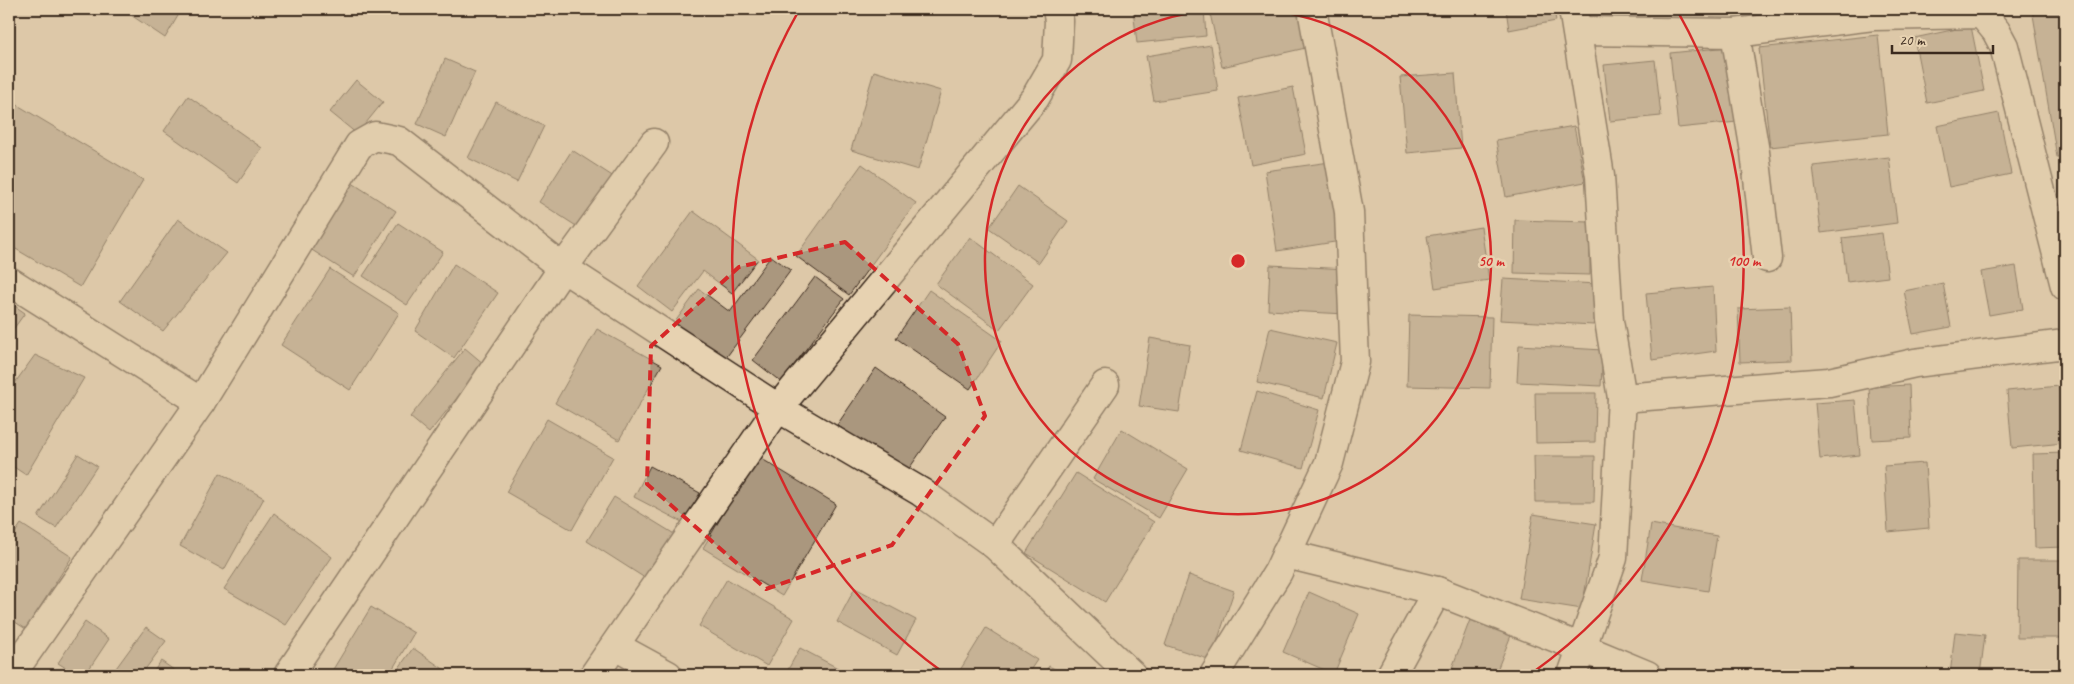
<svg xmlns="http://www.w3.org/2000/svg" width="2074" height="684" font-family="Caveat,sans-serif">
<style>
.building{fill:#aa977e;stroke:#3b2a1e}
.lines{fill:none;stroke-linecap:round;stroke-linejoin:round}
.minor-casing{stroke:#3b2a1e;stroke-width:31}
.minor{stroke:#e7d2b1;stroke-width:28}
.marked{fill:none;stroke:#d62828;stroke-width:4;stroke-dasharray:10 6;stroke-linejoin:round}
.ring{fill:none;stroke:#d62828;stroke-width:2.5}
.centre{fill:#d62828;stroke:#e7d2b1;stroke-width:2.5}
.ring-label{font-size:15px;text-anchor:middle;font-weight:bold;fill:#d62828;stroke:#e7d2b1;stroke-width:5;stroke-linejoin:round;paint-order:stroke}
</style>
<rect width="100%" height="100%" fill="#ddc8a8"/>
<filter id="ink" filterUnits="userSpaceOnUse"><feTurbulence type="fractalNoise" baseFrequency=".02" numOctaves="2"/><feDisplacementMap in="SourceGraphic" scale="10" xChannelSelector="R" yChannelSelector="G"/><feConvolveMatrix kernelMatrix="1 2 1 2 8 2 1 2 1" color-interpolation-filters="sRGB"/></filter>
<g filter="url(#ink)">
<g class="building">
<path d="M 122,9 L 182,9 L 165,38 Z"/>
<path d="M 1133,9 L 1204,9 L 1206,36 L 1137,43 Z"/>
<path d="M 1209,9 L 1302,9 L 1310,47 L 1222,67 Z"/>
<path d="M 1506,9 L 1554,9 L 1556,21 L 1509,30 Z"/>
<path d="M 2032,9 L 2065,9 L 2065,156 L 2057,157 Z"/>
<path d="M 1971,26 L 1984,91 L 1927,103 L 1914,38 Z"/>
<path d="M 1878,35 L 1888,134 L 1770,147 L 1759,48 Z"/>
<path d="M 1211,45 L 1218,91 L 1154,101 L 1146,56 Z"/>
<path d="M 1729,47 L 1737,122 L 1678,128 L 1670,53 Z"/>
<path d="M 445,59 L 475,72 L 446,137 L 417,124 Z"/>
<path d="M 1655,60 L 1661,116 L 1610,121 L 1604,65 Z"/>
<path d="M 874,71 L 941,91 L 918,170 L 851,150 Z"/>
<path d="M 1455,73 L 1461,148 L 1407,153 L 1400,77 Z"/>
<path d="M 356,80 L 383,102 L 357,134 L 330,112 Z"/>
<path d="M 1293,87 L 1306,154 L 1251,165 L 1238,98 Z"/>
<path d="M 188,96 L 262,148 L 238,183 L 164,131 Z"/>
<path d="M 9,100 L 143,180 L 80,287 L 9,245 Z"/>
<path d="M 496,102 L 544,126 L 517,182 L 468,158 Z"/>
<path d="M 1999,113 L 2011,174 L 1949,187 L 1937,126 Z"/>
<path d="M 1574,126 L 1585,182 L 1506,197 L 1496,140 Z"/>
<path d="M 572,150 L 617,179 L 584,231 L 539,202 Z"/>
<path d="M 1889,157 L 1897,223 L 1821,233 L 1813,166 Z"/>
<path d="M 1330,162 L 1341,241 L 1277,251 L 1265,171 Z"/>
<path d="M 862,164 L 916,203 L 849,295 L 796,256 Z"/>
<path d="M 346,179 L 396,211 L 354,277 L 304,245 Z"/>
<path d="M 1018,186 L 1068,221 L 1039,263 L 989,228 Z"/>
<path d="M 693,211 L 758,259 L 732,293 L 703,271 L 672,312 L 638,286 Z"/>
<path d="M 178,219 L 227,253 L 163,331 L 120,301 Z"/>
<path d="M 1515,220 L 1590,222 L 1590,275 L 1514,273 Z"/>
<path d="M 398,223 L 443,252 L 407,305 L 363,276 Z"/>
<path d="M 1481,227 L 1489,280 L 1435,288 L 1427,236 Z"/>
<path d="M 1882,233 L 1888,277 L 1847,282 L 1842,238 Z"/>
<path d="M 970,237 L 1033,284 L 999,330 L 936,284 Z"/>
<path d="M 771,256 L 791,270 L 722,363 L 672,326 L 699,289 L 730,312 Z"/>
<path d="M 454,264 L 498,293 L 454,358 L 415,331 Z"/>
<path d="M 1270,265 L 1348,269 L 1346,314 L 1268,310 Z"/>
<path d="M 2016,266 L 2023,309 L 1989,315 L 1981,272 Z"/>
<path d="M 330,269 L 399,313 L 350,390 L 281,345 Z"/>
<path d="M 815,277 L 844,299 L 781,382 L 753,360 Z"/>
<path d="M 1503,279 L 1597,284 L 1594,325 L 1500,320 Z"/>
<path d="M 1943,283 L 1951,327 L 1913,334 L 1904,291 Z"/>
<path d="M 1713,287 L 1716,351 L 1652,360 L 1646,293 Z"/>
<path d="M 929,290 L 1002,341 L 970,389 L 896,338 Z"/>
<path d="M 9,302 L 25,313 L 9,335 Z"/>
<path d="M 1790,307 L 1792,360 L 1740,362 L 1738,309 Z"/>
<path d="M 1409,315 L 1492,317 L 1490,388 L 1407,386 Z"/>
<path d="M 1270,328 L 1337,343 L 1324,398 L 1257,382 Z"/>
<path d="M 597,329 L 662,365 L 619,440 L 555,403 Z"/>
<path d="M 1150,338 L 1190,345 L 1179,412 L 1139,406 Z"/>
<path d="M 1519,345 L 1603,350 L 1601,386 L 1517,382 Z"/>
<path d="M 465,348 L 484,364 L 429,433 L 410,417 Z"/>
<path d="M 35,355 L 84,378 L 26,475 L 9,464 L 9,391 Z"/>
<path d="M 876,368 L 945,417 L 906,473 L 837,425 Z"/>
<path d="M 1909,385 L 1911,438 L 1872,440 L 1869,387 Z"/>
<path d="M 2059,386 L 2064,443 L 2012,448 L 2007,391 Z"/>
<path d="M 1257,391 L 1319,410 L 1303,468 L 1241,450 Z"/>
<path d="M 1535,393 L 1596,393 L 1595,442 L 1536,443 Z"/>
<path d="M 1855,400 L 1860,455 L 1820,459 L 1815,403 Z"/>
<path d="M 547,419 L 613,457 L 572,530 L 506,492 Z"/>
<path d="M 1122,429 L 1188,469 L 1159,518 L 1093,479 Z"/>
<path d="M 2065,453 L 2065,547 L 2035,548 L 2033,454 Z"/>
<path d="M 78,454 L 97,466 L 56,528 L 38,517 Z"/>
<path d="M 757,456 L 836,504 L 782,596 L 703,548 Z"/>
<path d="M 1534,456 L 1595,456 L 1594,502 L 1535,502 Z"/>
<path d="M 1925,463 L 1929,528 L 1888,532 L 1884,466 Z"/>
<path d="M 650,466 L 700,493 L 684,523 L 634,497 Z"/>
<path d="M 220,473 L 264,498 L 224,570 L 180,546 Z"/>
<path d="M 1076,473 L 1154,522 L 1105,602 L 1026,553 Z"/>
<path d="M 614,497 L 676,535 L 648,580 L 587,541 Z"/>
<path d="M 274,513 L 332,557 L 286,625 L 224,589 Z"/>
<path d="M 1533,514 L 1596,524 L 1582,609 L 1519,599 Z"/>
<path d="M 21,524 L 72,557 L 26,629 L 9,618 L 9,542 Z"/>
<path d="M 1651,524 L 1717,536 L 1708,591 L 1642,580 Z"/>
<path d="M 2018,560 L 2065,560 L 2065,638 L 2017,638 Z"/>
<path d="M 1189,575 L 1234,591 L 1211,660 L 1165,645 Z"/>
<path d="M 727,579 L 794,619 L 767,666 L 699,626 Z"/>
<path d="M 855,588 L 916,620 L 897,655 L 837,622 Z"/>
<path d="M 1309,592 L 1359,614 L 1334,674 L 1283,652 Z"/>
<path d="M 371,607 L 414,633 L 389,675 L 339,675 L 332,671 Z"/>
<path d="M 1471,617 L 1512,633 L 1495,675 L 1472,675 L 1452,668 Z"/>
<path d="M 85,622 L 109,639 L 85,675 L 77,675 L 58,663 Z"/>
<path d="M 146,627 L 166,641 L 141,675 L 111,675 Z"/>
<path d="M 986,628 L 1037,660 L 1027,675 L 957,675 Z"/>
<path d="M 1955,632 L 1985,635 L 1980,675 L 1950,675 Z"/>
<path d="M 413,648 L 452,675 L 394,675 Z"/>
<path d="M 800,648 L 851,675 L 785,675 Z"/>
<path d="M 161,661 L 181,675 L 151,675 Z"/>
<path d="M 1049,666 L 1066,675 L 1043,675 Z"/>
</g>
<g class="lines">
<defs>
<g id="minor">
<path d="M 1578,31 L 1735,33 L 1873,16 L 1982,14 L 1996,31 L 2004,46 L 2065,286"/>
<path d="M 1735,33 L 1755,152 L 1767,258"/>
<path d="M 9,281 L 201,402"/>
<path d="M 1622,398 L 1829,382 L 1915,363 L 2065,344"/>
<path d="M 995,545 L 1105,385"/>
<path d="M 1286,554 L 1437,591 L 1582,648 L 1647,675"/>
<path d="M 615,646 L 668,675"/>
<path d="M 11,675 L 201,402 L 359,145 L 375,136 L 399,141 L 563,268 L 778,408 L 921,492 L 995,545 L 1132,675"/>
<path d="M 288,675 L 563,268 L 654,143"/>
<path d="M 594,675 L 778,408 L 1035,98 L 1057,60 L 1059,21 L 1057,9"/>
<path d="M 1214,675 L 1278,572 L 1329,463 L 1355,362 L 1349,212 L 1312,9"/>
<path d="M 1391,675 L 1437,591"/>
<path d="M 1572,675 L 1613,558 L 1622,398 L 1609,321 L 1600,176 L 1573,9"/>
</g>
</defs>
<use href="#minor" class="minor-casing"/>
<use href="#minor" class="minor"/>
</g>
</g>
<path d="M0 0H2074V684H0ZM 845,242 L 958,344 L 985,416 L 892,545 L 766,589 L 647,484 L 651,346 L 739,267 Z" fill="#ddc8a8" fill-opacity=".55" fill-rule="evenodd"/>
<path class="marked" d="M 845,242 L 958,344 L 985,416 L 892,545 L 766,589 L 647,484 L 651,346 L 739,267 Z"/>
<g class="ring">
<path d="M1258 9A253 253 0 1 1 1218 9"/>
<path d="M944 673A506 506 0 0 1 798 12M1678 12A506 506 0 0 1 1532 673"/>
</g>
<circle cx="1238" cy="261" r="8" class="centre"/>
<g class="ring-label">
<text x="1491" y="266">50 m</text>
<text x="1744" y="266">100 m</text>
</g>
<rect width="2074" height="684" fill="none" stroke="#e7d2b1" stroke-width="30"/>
<rect x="15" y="15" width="2044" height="654" fill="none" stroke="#3b2a1e" stroke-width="2" filter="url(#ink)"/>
<path d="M1892 45v8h101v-8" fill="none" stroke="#3b2a1e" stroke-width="2.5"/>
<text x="1899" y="45" font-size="15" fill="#3b2a1e" stroke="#e7d2b1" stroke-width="4" paint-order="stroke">20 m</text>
</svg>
